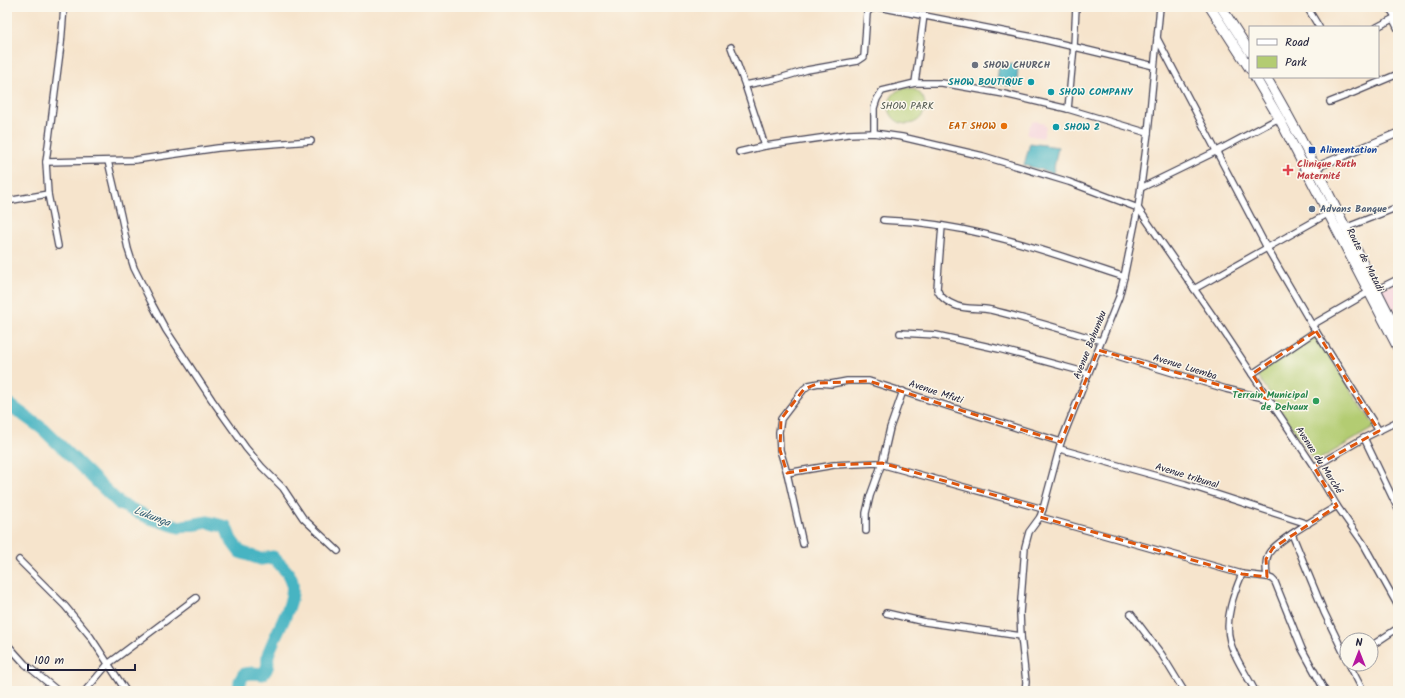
<svg xmlns="http://www.w3.org/2000/svg" width="1405" height="698" font-family="Kalam,sans-serif">
<style>
.built{fill:#f5cfda}
.green{fill:#b3cc72;stroke:#6a7756}
.water{fill:#46b4c2;stroke:#346b7e}
.lines{fill:none;stroke-linecap:round;stroke-linejoin:round}
.river{stroke:#46b4c2;stroke-width:13}
.minor-casing{stroke:#423f51;stroke-width:8}
.tertiary-casing{stroke:#423f51;stroke-width:9}
.primary-casing{stroke:#423f51;stroke-width:11}
.minor{stroke:#fff;stroke-width:5.5}
.tertiary{stroke:#fff;stroke-width:7}
.primary{stroke:#fff;stroke-width:9}
.marked{fill:none;stroke:#de560e;stroke-width:3;stroke-dasharray:8 5;stroke-linejoin:round}
.worship-dot{fill:#6b7280;stroke:#fbf7ec;stroke-width:1.5}
.culture-dot{fill:#0f9aa8;stroke:#fbf7ec;stroke-width:1.5}
.food-dot{fill:#e8710a;stroke:#fbf7ec;stroke-width:1.5}
.transit-dot{fill:#1a4fb4;stroke:#fbf7ec;stroke-width:1.5}
.health-dot{fill:#e0444e;stroke:#fbf7ec;stroke-width:1.5}
.service-dot{fill:#5c6f8a;stroke:#fbf7ec;stroke-width:1.5}
.leisure-dot{fill:#2e9e5b;stroke:#fbf7ec;stroke-width:1.5}
.labels{text-anchor:middle;dominant-baseline:central;stroke-width:3;stroke-linejoin:round;paint-order:stroke}
.worship-label{font-size:10px;font-weight:bold;fill:#5b616d;stroke:#fbf7ec;text-anchor:start}
.culture-label{font-size:10px;font-weight:bold;fill:#0d838f;stroke:#fbf7ec;text-anchor:start}
.park-label{font-size:10px;fill:#4e554c;stroke:#fbf7ec}
.food-label{font-size:10px;font-weight:bold;fill:#c56008;stroke:#fbf7ec;text-anchor:end}
.transit-label{font-size:10px;font-weight:bold;fill:#164399;stroke:#fbf7ec;text-anchor:start}
.health-label{font-size:10px;font-weight:bold;fill:#be3a42;stroke:#fbf7ec;text-anchor:start}
.service-label{font-size:10px;font-weight:bold;fill:#4e5e75;stroke:#fbf7ec;text-anchor:start}
.street-label{font-size:10px;fill:#22223b;stroke:#fbf7ec}
.leisure-label{font-size:10px;font-weight:bold;fill:#27864d;stroke:#fbf7ec;text-anchor:end}
.water-label{font-size:11px;font-style:italic;fill:#305c71;stroke:#fbf7ec}
</style>
<rect width="100%" height="100%" fill="#fbf7ec"/>
<filter id="ink" filterUnits="userSpaceOnUse"><feTurbulence type="fractalNoise" baseFrequency=".025" numOctaves="2"/><feDisplacementMap in="SourceGraphic" scale="8" xChannelSelector="R" yChannelSelector="G"/><feConvolveMatrix kernelMatrix="1 2 1 2 8 2 1 2 1" color-interpolation-filters="sRGB"/></filter>
<filter id="wash" filterUnits="userSpaceOnUse"><feTurbulence type="fractalNoise" baseFrequency=".012" numOctaves="4" result="noise"/><feDisplacementMap in="SourceGraphic" scale="16" xChannelSelector="R" yChannelSelector="G"/><feGaussianBlur stdDeviation="0.9" result="paint"/><feColorMatrix in="noise" values="0 0 0 0 0 0 0 0 0 0 0 0 0 0 0 0 0 1.4 0 .05"/><feComposite in="paint" operator="in"/></filter>
<g filter="url(#wash)">
<rect width="100%" height="100%" fill="#f6e4cc"/>
<g class="built">
<path d="M 1033,121 L 1035,122 L 1036,121 L 1044,123 L 1043,125 L 1046,126 L 1043,138 L 1027,135 L 1029,127 Z"/>
<path d="M 1398,282 L 1398,315 L 1397,316 L 1382,289 Z"/>
</g>
<g class="green">
<circle cx="907" cy="106" r="18"/>
<path d="M 1315,335 L 1375,427 L 1315,462 L 1257,374 Z"/>
</g>
<g class="water">
<path d="M 999,63 L 1018,65 L 1017,87 L 997,84 Z"/>
<path d="M 1030,143 L 1058,147 L 1053,173 L 1024,165 Z"/>
</g>
<g class="lines">
<path class="river" d="M 7,403 L 43,429 L 120,504 L 150,518 L 179,527 L 208,522 L 226,527 L 231,540 L 240,552 L 261,559 L 273,557 C 279,564 290,572 292,582 C 296,603 276,632 269,652 C 265,662 272,663 263,674 L 253,673 L 244,674 L 240,681 L 239,691"/>
</g>
</g>
<g filter="url(#ink)">
<g class="lines">
<defs>
<g id="minor">
<path d="M 1307,7 L 1319,27"/>
<path d="M 1389,7 L 1396,18"/>
<path d="M 1393,19 L 1398,29"/>
<path d="M 1377,27 L 1398,16"/>
<path d="M 1157,38 L 1267,248 L 1312,325 L 1379,431"/>
<path d="M 731,47 L 745,85 L 765,146"/>
<path d="M 915,83 L 924,15"/>
<path d="M 745,85 L 777,79 L 807,70 L 858,61 L 864,57 L 867,13 L 870,9 L 879,7 L 1033,37 L 1154,66"/>
<path d="M 1330,102 L 1353,93 L 1398,74"/>
<path d="M 1068,109 L 1074,46 L 1076,7"/>
<path d="M 874,133 L 874,108 L 877,99 L 882,91 L 915,83 L 942,83 L 1004,94 L 1068,109 L 1148,133"/>
<path d="M 739,152 L 765,146 L 848,134 L 874,133 L 902,137 L 983,156 L 1069,182 L 1138,208 L 1222,329 L 1314,467 L 1337,506 L 1363,543 L 1398,606"/>
<path d="M 108,161 L 121,216 L 128,249 L 134,268 L 153,306 L 166,330 L 212,400 L 246,448 L 262,467 L 283,488 L 303,518 L 338,551"/>
<path d="M 46,162 L 135,160 L 218,148 L 311,141"/>
<path d="M 1141,188 L 1217,151 L 1279,118"/>
<path d="M 7,201 L 48,194"/>
<path d="M 883,220 C 894,221 904,221 914,222 C 986,229 1055,254 1124,277"/>
<path d="M 942,226 L 937,289 C 940,298 949,303 957,306 C 968,310 980,307 991,310 C 1028,319 1064,330 1101,341"/>
<path d="M 1345,228 L 1398,207"/>
<path d="M 58,246 L 48,194 L 46,162 L 61,44 L 64,7"/>
<path d="M 1194,289 L 1329,213"/>
<path d="M 1376,290 L 1398,279"/>
<path d="M 1312,325 L 1369,292"/>
<path d="M 900,333 L 936,335 L 999,349 L 1088,373"/>
<path d="M 1098,350 L 1226,389 L 1268,399"/>
<path d="M 1252,374 L 1316,331"/>
<path d="M 1364,438 L 1398,509"/>
<path d="M 1060,449 L 1185,484 L 1308,524"/>
<path d="M 1314,467 L 1364,438 L 1398,421"/>
<path d="M 787,473 L 834,465 L 877,463 L 1043,509"/>
<path d="M 1040,517 L 1242,574"/>
<path d="M 866,531 L 866,513 L 870,496 L 882,463 L 890,428 L 903,391"/>
<path d="M 1292,534 L 1324,612 L 1347,660"/>
<path d="M 803,544 L 787,473 L 780,450 L 779,432 L 781,419 L 804,389 L 809,385 L 819,383 L 831,384 L 847,381 L 869,381 L 1061,442"/>
<path d="M 19,560 L 65,606 L 90,636 L 126,691"/>
<path d="M 1267,577 L 1272,579 L 1275,582 L 1302,649 L 1325,691"/>
<path d="M 886,613 L 925,622 L 1021,636"/>
<path d="M 1131,614 L 1162,655 L 1184,691"/>
<path d="M 7,644 L 25,664 L 58,691"/>
<path d="M 1371,646 L 1398,628"/>
<path d="M 1349,664 L 1363,691"/>
<path d="M 85,691 L 108,664 L 196,598"/>
<path d="M 1025,691 L 1026,682 L 1021,636 L 1020,613 L 1025,547 L 1029,532 L 1040,517 L 1043,509 L 1061,442 L 1119,297 L 1124,277 L 1138,208 L 1148,133 L 1160,7"/>
<path d="M 1255,691 C 1247,675 1234,658 1230,641 C 1224,619 1234,593 1242,574 L 1267,577 C 1266,569 1265,560 1269,553 C 1277,540 1322,515 1337,506"/>
</g>
<path id="tertiary" d="M 1312,169 L 1398,133"/>
<g id="primary">
<path d="M 1210,7 L 1250,69"/>
<path d="M 1221,7 L 1250,52"/>
<path d="M 1255,77 L 1279,118 L 1398,348"/>
<path d="M 1266,77 C 1315,159 1353,247 1398,332"/>
</g>
</defs>
<use href="#minor" class="minor-casing"/>
<use href="#tertiary" class="tertiary-casing"/>
<use href="#primary" class="primary-casing"/>
<use href="#minor" class="minor"/>
<use href="#tertiary" class="tertiary"/>
<use href="#primary" class="primary"/>
</g>
</g>
<path class="marked" d="M 1316,331 L 1379,431 L 1314,467 L 1337,506 L 1273,548 L 1266,559 L 1267,577 L 1242,574 L 1040,517 L 1043,509 L 882,463 L 834,465 L 787,473 L 780,450 L 781,419 L 804,389 L 819,383 L 869,381 L 1061,442 L 1098,350 L 1268,399 L 1252,374 Z"/>
<circle class="worship-dot" cx="975" cy="65" r="4"/>
<g class="culture-dot">
<circle cx="1031" cy="82" r="4"/>
<circle cx="1051" cy="92" r="4"/>
<circle cx="1056" cy="127" r="4"/>
</g>
<circle class="food-dot" cx="1004" cy="126" r="4"/>
<rect class="transit-dot" x="1308" y="146" width="8" height="8" rx="2"/>
<path class="health-dot" d="M1286 164h4v4h4v4h-4v4h-4v-4h-4v-4h4z"/>
<circle class="service-dot" cx="1312" cy="209" r="4"/>
<circle class="leisure-dot" cx="1316" cy="401" r="4"/>
<g class="labels">
<g class="worship-label">
<text x="983" y="65">SHOW CHURCH</text>
</g>
<g class="culture-label">
<text x="1023" y="82" text-anchor="end">SHOW BOUTIQUE</text>
<text x="1059" y="92">SHOW COMPANY</text>
<text x="1064" y="127">SHOW 2</text>
</g>
<g class="park-label">
<text x="907" y="106">SHOW PARK</text>
</g>
<g class="food-label">
<text x="996" y="126">EAT SHOW</text>
</g>
<g class="transit-label">
<text x="1320" y="150">Alimentation</text>
</g>
<g class="health-label">
<text x="1297" y="164">Clinique Ruth<tspan x="1297" dy="12">Maternité</tspan></text>
</g>
<g class="service-label">
<text x="1320" y="209">Advans Banque</text>
</g>
<g class="street-label">
<text transform="translate(1365 260) rotate(63)">Route de Matadi</text>
<text transform="translate(1090 345) rotate(-68)">Avenue Bahumbu</text>
<text transform="translate(1185 367) rotate(17)">Avenue Luemba</text>
<text transform="translate(936 392) rotate(18)">Avenue Mfuti</text>
<text transform="translate(1319 460) rotate(57)">Avenue du Marché</text>
<text transform="translate(1187 476) rotate(17)">Avenue tribunal</text>
</g>
<g class="leisure-label">
<text x="1308" y="395">Terrain Municipal<tspan x="1308" dy="12">de Delvaux</tspan></text>
</g>
<g class="water-label">
<text transform="translate(152 517) rotate(21)">Lukunga</text>
</g>
</g>
<rect width="1405" height="698" fill="none" stroke="#fbf7ec" stroke-width="24"/>
<rect x="1249" y="26" width="130" height="52" fill="#fbf7ec" stroke="#a4a2a5"/>
<rect x="1257" y="39" width="20" height="6" fill="#ffffff" stroke="#a4a2a5"/>
<text x="1285" y="46" font-size="12" fill="#22223b">Road</text>
<rect x="1257" y="56" width="20" height="12" fill="#b3cc72" stroke="#a4a2a5"/>
<text x="1285" y="66" font-size="12" fill="#22223b">Park</text>
<g transform="translate(1359 652)"><circle r="19" fill="#fbf7ec" stroke="#a4a2a5"/>
<path d="M0-3L7 15L0 10L-7 15Z" fill="#b5179e"/>
<text y="-6" font-size="11" font-weight="bold" text-anchor="middle" fill="#22223b">N</text>
</g>
<path d="M28 664v6h107v-6" fill="none" stroke="#22223b" stroke-width="2"/>
<text x="34" y="664" font-size="12" fill="#22223b" stroke="#fbf7ec" stroke-width="3" paint-order="stroke">100 m</text>
</svg>
